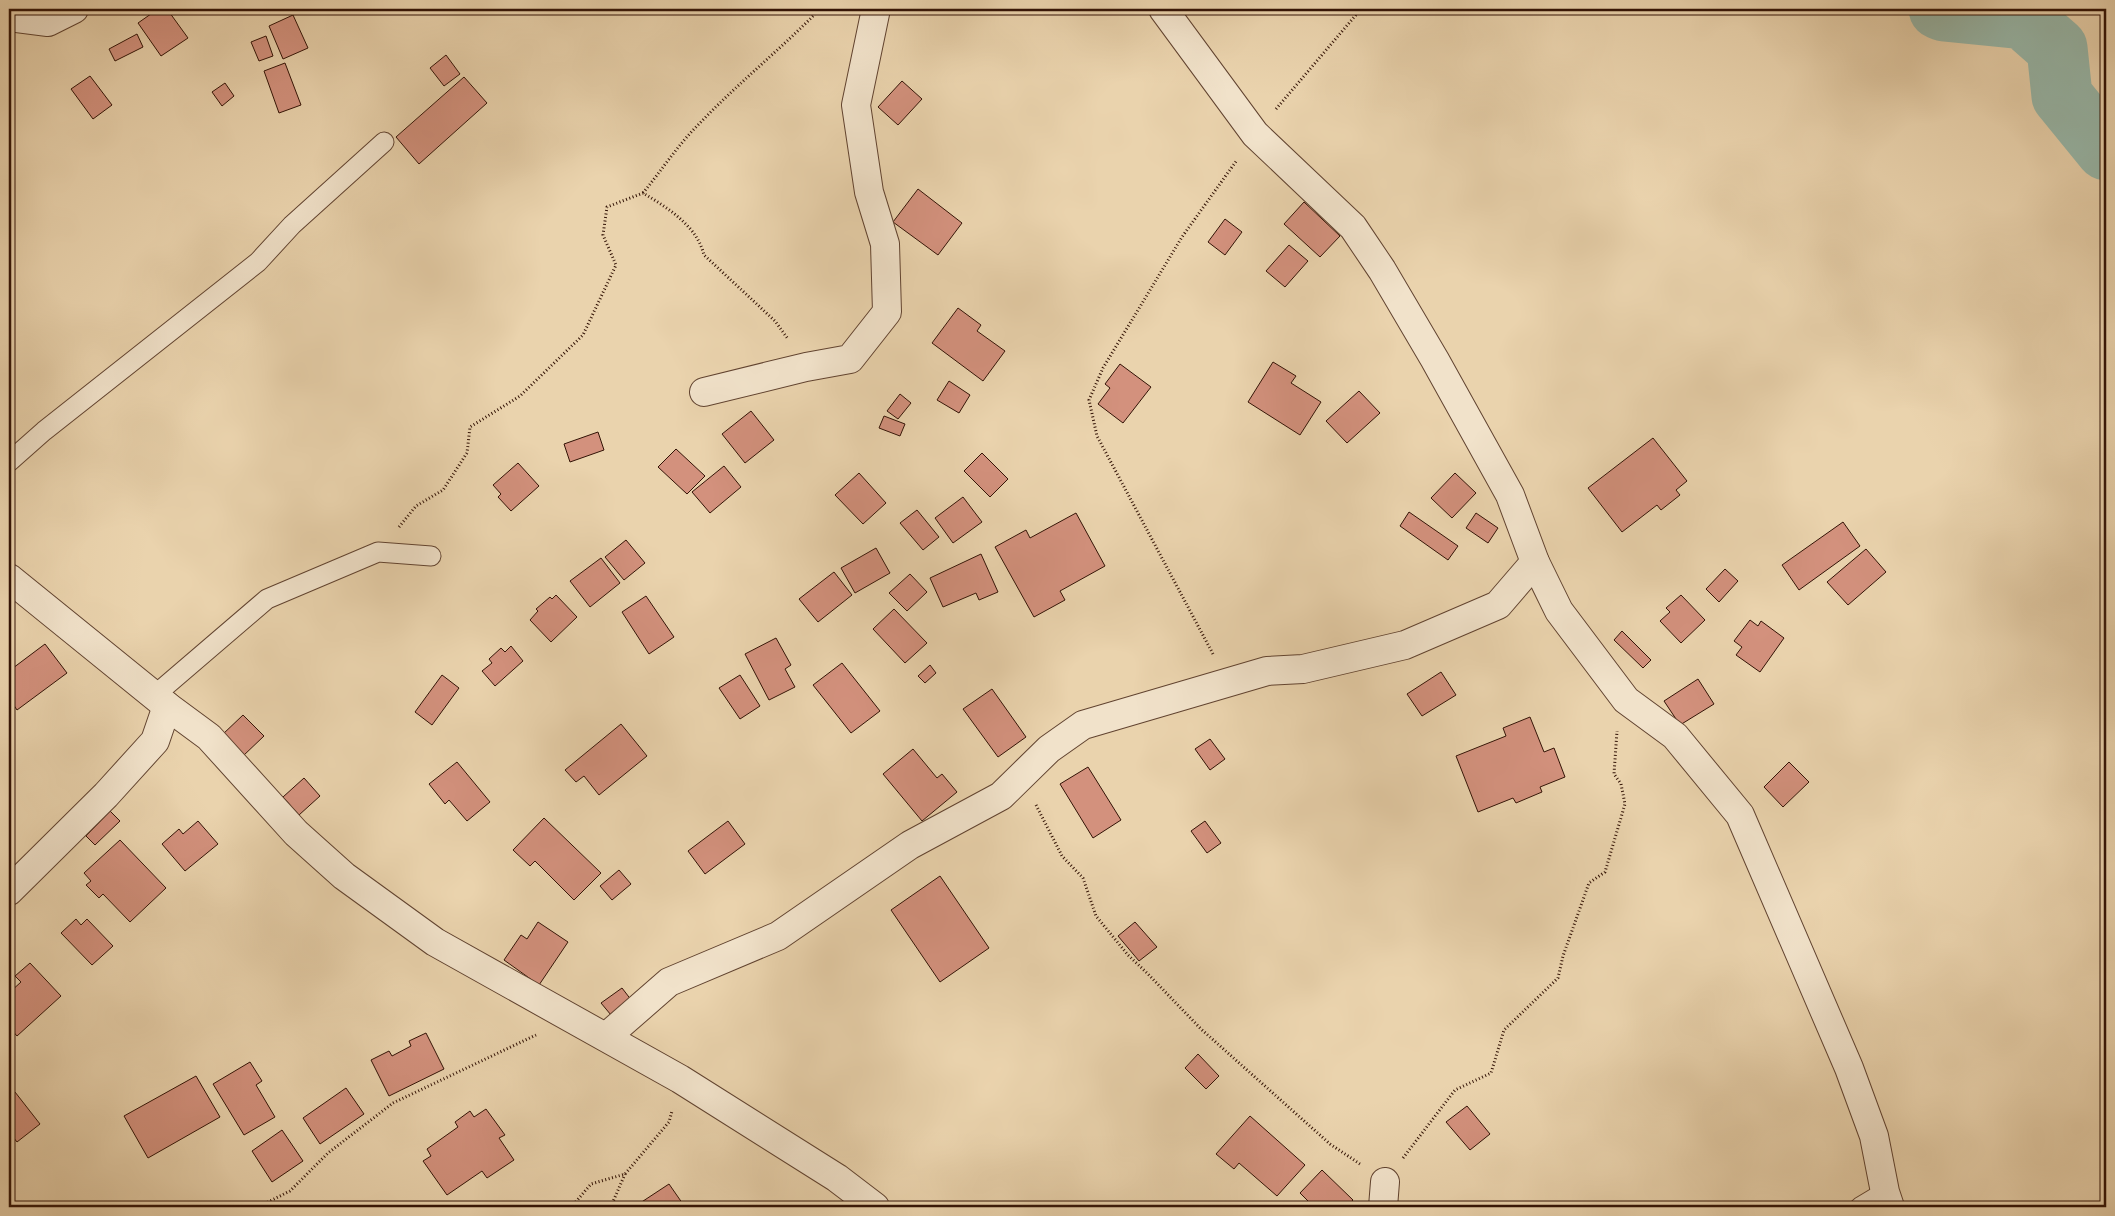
<svg xmlns="http://www.w3.org/2000/svg" width="2115" height="1216" font-family="'IM FELL French Canon',serif">
<style>
.lines{fill:none;stroke-linecap:round;stroke-linejoin:round}
.river{stroke:#98b8aa;stroke-width:61}
.building{fill:#d3917d;stroke:#331306}
.service-casing{stroke:#614330;stroke-width:21}
.minor-casing{stroke:#614330;stroke-width:30}
.path{stroke:#331306;stroke-width:3;stroke-dasharray:1 2.5;stroke-linecap:butt}
.service{stroke:#f1e2ca;stroke-width:19}
.minor{stroke:#f1e2ca;stroke-width:28}
</style>
<rect width="100%" height="100%" fill="#ead3ad"/>
<filter id="stains"><feTurbulence type="fractalNoise" baseFrequency=".004" numOctaves="4"/><feColorMatrix values="0 0 0 0 .2 0 0 0 0 .09 0 0 0 0 .02 0 0 0 .5 -.17"/></filter>
<radialGradient id="worn" r=".72"><stop offset=".6" stop-color="#630" stop-opacity="0"/><stop offset="1" stop-color="#630" stop-opacity=".3"/></radialGradient>
<g class="lines">
<path class="river" d="M 1939,9 L 1944,11 L 2024,19 L 2057,48 L 2062,96 L 2106,150"/>
</g>
<g class="building">
<path d="M 158,9 L 167,9 L 188,38 L 161,56 L 138,23 Z"/>
<path d="M 293,15 L 308,48 L 283,59 L 269,26 Z"/>
<path d="M 137,34 L 143,47 L 115,61 L 109,49 Z"/>
<path d="M 266,36 L 273,56 L 259,61 L 251,42 Z"/>
<path d="M 446,55 L 460,74 L 444,86 L 430,68 Z"/>
<path d="M 285,63 L 301,105 L 279,113 L 264,71 Z"/>
<path d="M 90,76 L 112,105 L 93,119 L 71,89 Z"/>
<path d="M 464,77 L 487,103 L 419,164 L 396,137 Z"/>
<path d="M 902,81 L 922,99 L 898,125 L 878,107 Z"/>
<path d="M 225,83 L 234,96 L 222,106 L 212,92 Z"/>
<path d="M 918,189 L 962,223 L 938,255 L 893,222 Z"/>
<path d="M 1304,202 L 1340,236 L 1320,257 L 1284,224 Z"/>
<path d="M 1225,219 L 1242,232 L 1225,255 L 1208,242 Z"/>
<path d="M 1289,245 L 1308,261 L 1285,287 L 1266,271 Z"/>
<path d="M 958,308 L 981,325 L 977,331 L 1005,351 L 983,381 L 932,343 Z"/>
<path d="M 1273,362 L 1296,376 L 1291,383 L 1321,402 L 1300,435 L 1248,402 Z"/>
<path d="M 1120,364 L 1151,387 L 1123,423 L 1098,404 L 1110,388 L 1105,384 Z"/>
<path d="M 949,381 L 970,395 L 959,413 L 937,400 Z"/>
<path d="M 1359,391 L 1380,413 L 1347,443 L 1326,421 Z"/>
<path d="M 900,394 L 911,403 L 898,419 L 887,411 Z"/>
<path d="M 751,411 L 774,440 L 745,463 L 722,434 Z"/>
<path d="M 884,416 L 905,424 L 900,436 L 879,428 Z"/>
<path d="M 598,432 L 604,450 L 570,462 L 564,444 Z"/>
<path d="M 1653,438 L 1687,481 L 1676,490 L 1680,495 L 1661,510 L 1657,505 L 1622,532 L 1588,488 Z"/>
<path d="M 676,449 L 705,476 L 687,494 L 658,467 Z"/>
<path d="M 982,453 L 1008,479 L 990,497 L 964,471 Z"/>
<path d="M 518,463 L 539,486 L 511,511 L 498,497 L 501,494 L 493,485 Z"/>
<path d="M 724,466 L 741,487 L 710,513 L 692,492 Z"/>
<path d="M 859,473 L 886,503 L 863,524 L 835,495 Z"/>
<path d="M 1455,473 L 1476,493 L 1452,518 L 1431,498 Z"/>
<path d="M 963,497 L 982,522 L 953,543 L 935,518 Z"/>
<path d="M 917,510 L 939,537 L 923,550 L 900,523 Z"/>
<path d="M 1409,512 L 1458,546 L 1448,560 L 1400,526 Z"/>
<path d="M 1076,513 L 1105,566 L 1060,591 L 1065,600 L 1034,617 L 995,547 L 1026,530 L 1030,538 Z"/>
<path d="M 1476,513 L 1498,528 L 1488,543 L 1466,528 Z"/>
<path d="M 1843,522 L 1860,546 L 1799,590 L 1782,565 Z"/>
<path d="M 626,540 L 645,563 L 624,580 L 605,557 Z"/>
<path d="M 876,548 L 890,573 L 855,593 L 841,568 Z"/>
<path d="M 1866,549 L 1886,572 L 1848,605 L 1827,582 Z"/>
<path d="M 981,554 L 998,592 L 979,600 L 976,593 L 943,607 L 930,578 Z"/>
<path d="M 601,558 L 620,583 L 590,607 L 570,581 Z"/>
<path d="M 1725,569 L 1738,581 L 1719,602 L 1706,589 Z"/>
<path d="M 834,572 L 852,595 L 818,622 L 799,599 Z"/>
<path d="M 910,574 L 927,592 L 907,611 L 889,593 Z"/>
<path d="M 556,595 L 577,617 L 551,642 L 530,620 L 538,611 L 536,609 L 550,597 L 552,599 Z"/>
<path d="M 1681,595 L 1705,620 L 1681,643 L 1660,621 L 1670,612 L 1666,608 Z"/>
<path d="M 646,596 L 674,637 L 649,654 L 622,612 Z"/>
<path d="M 894,609 L 927,643 L 905,663 L 873,629 Z"/>
<path d="M 1750,620 L 1758,626 L 1761,621 L 1784,638 L 1760,672 L 1736,655 L 1742,647 L 1734,641 Z"/>
<path d="M 1622,631 L 1651,660 L 1643,668 L 1614,640 Z"/>
<path d="M 776,638 L 791,665 L 785,669 L 795,687 L 769,700 L 745,654 Z"/>
<path d="M 45,644 L 67,673 L 17,710 L 9,698 L 9,671 Z"/>
<path d="M 511,646 L 523,661 L 495,686 L 482,671 L 492,663 L 489,659 L 501,648 L 505,652 Z"/>
<path d="M 842,663 L 880,711 L 851,733 L 813,685 Z"/>
<path d="M 930,665 L 936,673 L 925,683 L 918,676 Z"/>
<path d="M 1441,672 L 1456,695 L 1422,716 L 1407,694 Z"/>
<path d="M 442,675 L 459,688 L 432,725 L 415,712 Z"/>
<path d="M 740,675 L 760,706 L 740,719 L 719,688 Z"/>
<path d="M 1698,679 L 1714,704 L 1680,725 L 1664,701 Z"/>
<path d="M 992,689 L 1026,737 L 998,757 L 963,709 Z"/>
<path d="M 243,715 L 264,736 L 243,756 L 222,735 Z"/>
<path d="M 1530,717 L 1544,752 L 1554,748 L 1565,777 L 1540,787 L 1542,792 L 1516,803 L 1513,798 L 1478,812 L 1456,756 L 1506,736 L 1503,728 Z"/>
<path d="M 621,724 L 647,756 L 599,795 L 584,776 L 576,782 L 565,770 Z"/>
<path d="M 1210,739 L 1225,759 L 1210,770 L 1195,749 Z"/>
<path d="M 913,749 L 937,778 L 942,774 L 957,792 L 922,821 L 883,774 Z"/>
<path d="M 457,762 L 490,802 L 467,821 L 449,800 L 445,804 L 429,784 Z"/>
<path d="M 1789,762 L 1809,782 L 1783,807 L 1764,787 Z"/>
<path d="M 1088,767 L 1121,820 L 1093,838 L 1060,784 Z"/>
<path d="M 304,778 L 320,796 L 299,815 L 283,797 Z"/>
<path d="M 110,811 L 120,821 L 95,845 L 86,836 Z"/>
<path d="M 544,818 L 601,873 L 574,900 L 535,861 L 530,866 L 513,850 Z"/>
<path d="M 198,821 L 218,844 L 185,871 L 162,844 L 179,829 L 183,834 Z"/>
<path d="M 728,821 L 745,844 L 705,874 L 688,851 Z"/>
<path d="M 1205,821 L 1221,843 L 1207,853 L 1191,831 Z"/>
<path d="M 120,840 L 166,888 L 130,922 L 103,894 L 99,898 L 86,885 L 91,881 L 84,873 Z"/>
<path d="M 619,870 L 631,884 L 612,900 L 600,886 Z"/>
<path d="M 940,876 L 989,948 L 940,982 L 891,910 Z"/>
<path d="M 76,919 L 81,925 L 87,919 L 113,946 L 92,965 L 61,933 Z"/>
<path d="M 538,922 L 568,942 L 539,985 L 504,960 L 521,935 L 527,939 Z"/>
<path d="M 1135,922 L 1157,947 L 1139,961 L 1118,936 Z"/>
<path d="M 30,963 L 61,996 L 17,1036 L 9,1027 L 9,990 L 10,992 L 21,982 L 15,976 Z"/>
<path d="M 622,988 L 632,1001 L 611,1015 L 601,1003 Z"/>
<path d="M 426,1033 L 444,1069 L 389,1096 L 371,1060 L 389,1051 L 392,1056 L 411,1046 L 409,1041 Z"/>
<path d="M 1198,1054 L 1219,1076 L 1206,1089 L 1185,1068 Z"/>
<path d="M 250,1062 L 262,1081 L 256,1085 L 275,1117 L 244,1135 L 213,1084 Z"/>
<path d="M 196,1076 L 220,1117 L 148,1158 L 124,1116 Z"/>
<path d="M 346,1088 L 364,1114 L 320,1144 L 303,1118 Z"/>
<path d="M 15,1092 L 40,1124 L 17,1142 L 9,1132 L 9,1096 Z"/>
<path d="M 1467,1106 L 1490,1134 L 1470,1150 L 1446,1122 Z"/>
<path d="M 486,1109 L 505,1135 L 499,1138 L 514,1160 L 487,1178 L 482,1171 L 447,1195 L 423,1161 L 431,1156 L 427,1149 L 458,1127 L 455,1122 L 470,1111 L 474,1117 Z"/>
<path d="M 1250,1116 L 1305,1165 L 1277,1196 L 1239,1163 L 1234,1169 L 1216,1154 Z"/>
<path d="M 282,1130 L 303,1161 L 272,1182 L 252,1151 Z"/>
<path d="M 1322,1170 L 1353,1200 L 1346,1207 L 1314,1207 L 1300,1193 Z"/>
<path d="M 669,1184 L 685,1207 L 634,1207 Z"/>
<path d="M 9,1196 L 16,1207 L 9,1207 Z"/>
</g>
<g class="lines">
<defs>
<g id="service">
<path d="M 9,462 L 44,431 L 258,262 L 292,225 L 384,142"/>
<path d="M 155,695 L 267,599 L 378,552 L 431,556"/>
<path d="M 1860,1207 L 1885,1192"/>
</g>
<g id="minor">
<path d="M 1163,9 L 1255,134 L 1353,227 L 1382,270 L 1435,360 L 1510,495 L 1535,562 L 1559,611 L 1626,700 L 1675,736 L 1740,815 L 1849,1068 L 1874,1136 L 1885,1192 L 1890,1207"/>
<path d="M 9,17 L 48,22 L 74,9"/>
<path d="M 704,392 L 806,367 L 850,359 L 887,312 L 885,244 L 869,192 L 856,105 L 876,9"/>
<path d="M 9,578 L 167,706 L 209,737 L 296,833 L 344,876 L 435,942 L 680,1079 L 837,1178 L 875,1207"/>
<path d="M 9,891 L 106,795 L 155,741 L 167,706"/>
<path d="M 606,1037 L 669,982 L 778,936 L 910,845 L 1001,796 L 1049,749 L 1083,725 L 1267,671 L 1303,669 L 1405,645 L 1498,605 L 1535,562"/>
<path d="M 1383,1207 L 1385,1182"/>
</g>
</defs>
<use href="#service" class="service-casing"/>
<use href="#minor" class="minor-casing"/>
<g class="path">
<path d="M 1276,109 L 1361,9"/>
<path d="M 643,193 C 661,171 678,145 698,125 C 737,84 781,49 820,9"/>
<path d="M 399,527 L 416,506 L 443,490 L 467,453 L 470,427 L 520,396 L 583,335 L 616,265 L 603,235 L 607,207 L 643,193 C 668,208 697,226 704,255 L 775,321 L 788,339"/>
<path d="M 1213,654 L 1097,436 L 1089,400 L 1103,368 L 1182,237 L 1237,160"/>
<path d="M 1036,805 L 1062,856 L 1083,878 L 1096,916 L 1128,955 L 1147,973 L 1201,1029 L 1330,1144 L 1360,1164"/>
<path d="M 1403,1158 L 1455,1090 L 1491,1073 L 1504,1030 L 1558,978 L 1563,956 L 1589,883 L 1605,872 L 1625,804 L 1621,784 L 1614,774 L 1617,731"/>
<path d="M 258,1207 L 290,1191 L 328,1153 L 393,1103 L 536,1035"/>
<path d="M 563,1207 L 574,1204 L 591,1184 L 625,1174 L 669,1122 L 672,1111"/>
<path d="M 612,1207 L 612,1204 L 625,1174"/>
</g>
<use href="#service" class="service"/>
<use href="#minor" class="minor"/>
</g>
<rect width="2115" height="1216" fill="none" stroke="#ead3ad" stroke-width="30"/>
<rect x="10" y="10" width="2095" height="1196" fill="none" stroke="#331306" stroke-width="2.5"/>
<rect x="15" y="15" width="2085" height="1186" fill="none" stroke="#331306"/>
<rect width="100%" height="100%" filter="url(#stains)"/>
<rect width="100%" height="100%" fill="url(#worn)"/>
</svg>
